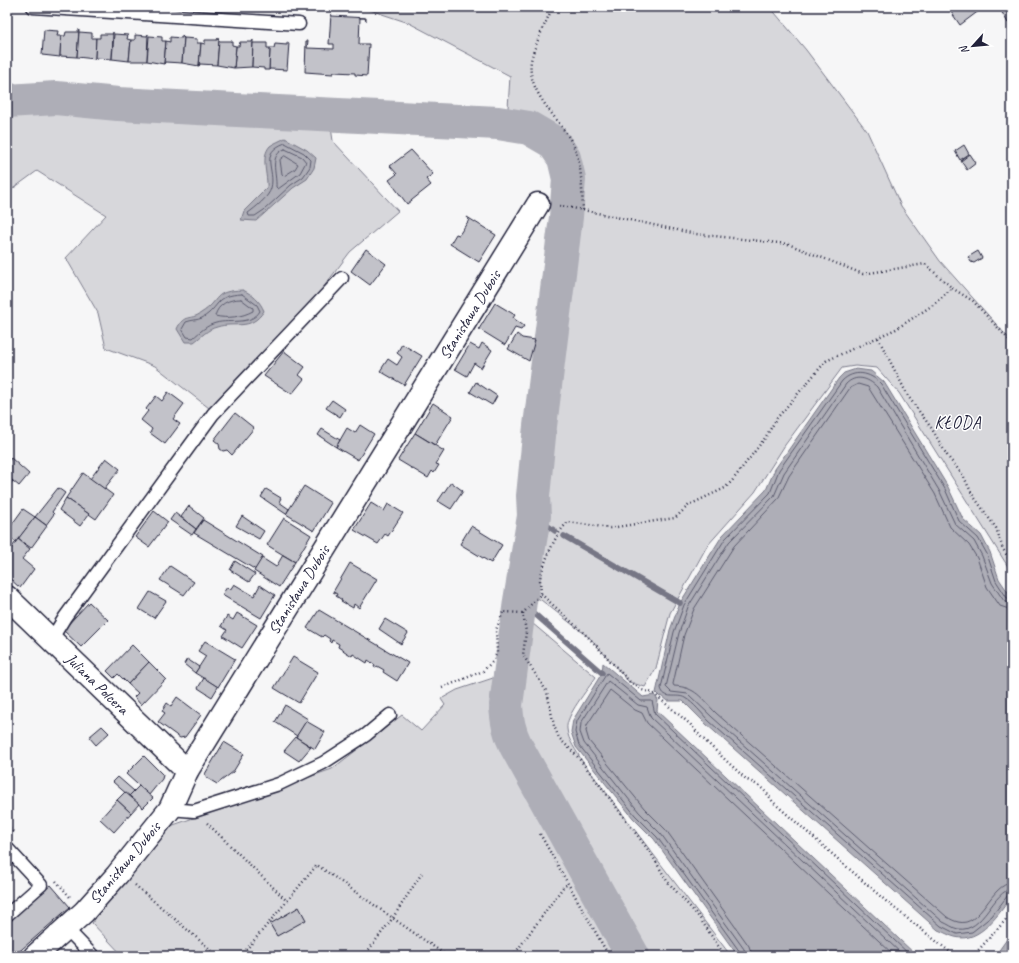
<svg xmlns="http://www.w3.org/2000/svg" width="1019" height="963" font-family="Caveat,sans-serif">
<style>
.green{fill:#d7d7db;stroke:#7c7c8b}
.water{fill:#aeaeb7;stroke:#767685}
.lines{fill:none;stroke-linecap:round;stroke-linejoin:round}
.shore{stroke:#5a5a6d;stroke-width:1}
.stream{stroke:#767685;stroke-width:5.5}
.river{stroke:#aeaeb7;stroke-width:34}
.building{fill:#c2c2c9;stroke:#22223b}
.lane-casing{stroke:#22223b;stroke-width:15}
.street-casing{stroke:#22223b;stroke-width:25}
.path{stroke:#22223b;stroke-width:2.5;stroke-dasharray:1 3;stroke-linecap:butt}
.lane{stroke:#fff;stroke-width:12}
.street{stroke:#fff;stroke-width:22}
.labels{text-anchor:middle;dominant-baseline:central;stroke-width:3;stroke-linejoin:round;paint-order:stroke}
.street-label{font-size:16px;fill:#22223b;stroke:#fff}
.neighbourhood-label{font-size:17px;letter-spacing:1px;fill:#22223b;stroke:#fff}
</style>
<rect width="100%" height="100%" fill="#f6f6f7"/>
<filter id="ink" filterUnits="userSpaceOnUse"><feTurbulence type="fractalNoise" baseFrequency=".025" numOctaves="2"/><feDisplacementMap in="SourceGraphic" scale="8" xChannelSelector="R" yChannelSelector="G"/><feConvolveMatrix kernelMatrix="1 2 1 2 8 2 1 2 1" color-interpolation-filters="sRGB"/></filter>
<g filter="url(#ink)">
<g class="green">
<path d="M 371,7 L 770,7 L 806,50 L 867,131 L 901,206 L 940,261 L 1012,342 L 1012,573 L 899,393 L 877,368 L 855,366 L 842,368 L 785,445 L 755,492 L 707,546 L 670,613 L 656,668 L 645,687 L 629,682 L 591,639 L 541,600 L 528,594 L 569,301 L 578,199 L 575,170 L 564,144 L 552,131 L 518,119 L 508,108 L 510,76 L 409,23 L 370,10 Z"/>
<path d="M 31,108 L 254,120 L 331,127 L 333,141 L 398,211 L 350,252 L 304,313 L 209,408 L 155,366 L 106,348 L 98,313 L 66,258 L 106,215 L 37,171 L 7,193 L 7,112 Z"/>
<path d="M 532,623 L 596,677 C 588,689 565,716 567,729 C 568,741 577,751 582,761 L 731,956 L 640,956 L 532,761 L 517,730 L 513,687 L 520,638 Z"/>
<path d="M 499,676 L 498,718 L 502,737 L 627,956 L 123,956 L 92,923 L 162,829 L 332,769 L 402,715 L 421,731 L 445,705 L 441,699 L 457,690 Z"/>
</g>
<g class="water">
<path d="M 285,138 L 307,150 L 316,158 L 314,168 L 307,179 L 293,188 L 256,221 L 241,220 L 244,211 L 267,188 C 268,175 260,157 270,146 C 274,143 280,141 285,138 Z"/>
<path d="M 243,290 C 253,295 260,301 264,311 C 250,332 235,321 217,327 C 208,329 201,337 194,342 L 185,342 L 177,329 C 184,313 190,321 201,313 C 222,300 211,291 243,290 Z"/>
<path d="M 856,369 L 871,371 L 884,382 L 948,487 L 963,519 L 981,535 L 990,552 L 999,579 L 1012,598 L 1012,896 C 1000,912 980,944 955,937 C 950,936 944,932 938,930 L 706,724 L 683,701 L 668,701 L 662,696 L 660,697 L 656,693 L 670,630 L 680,603 L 722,536 L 766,490 L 775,469 L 839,378 L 844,373 Z"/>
<path d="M 603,663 L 643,697 L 654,695 L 658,700 L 657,711 L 917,956 L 738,956 L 654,839 L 633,818 L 576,747 L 571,732 L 573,720 L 602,673 Z"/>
<path d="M 1012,932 L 1012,956 L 995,956 Z"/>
</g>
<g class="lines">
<g class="shore">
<path d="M 285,143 L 304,153 L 311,160 L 310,167 L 303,177 L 291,185 L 264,210 L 255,216 L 249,216 L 248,213 C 255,208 269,197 271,188 C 276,169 258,153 285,143 Z"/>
<path d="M 285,149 L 302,157 L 306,162 L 300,173 L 278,189 L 276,187 C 277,173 268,155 285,149 Z"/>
<path d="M 285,156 L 298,164 L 295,169 L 284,176 L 282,174 L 280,160 Z"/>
<path d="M 242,294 L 257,305 L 260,311 C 251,326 230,319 216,323 C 207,325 200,332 193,338 L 187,337 L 182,329 L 186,322 C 191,320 198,320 202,318 C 221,307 214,295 242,294 Z"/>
<path d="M 241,299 L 253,308 L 253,311 C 242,317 227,319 215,316 C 218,304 229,299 241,299 Z"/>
<path d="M 1012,599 L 1007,598 L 996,581 L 987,554 L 978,538 L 959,521 L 945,489 L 881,384 C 870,372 854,369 842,381 L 779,470 L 770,493 L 725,539 L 684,605 L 674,632 L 661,688 C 664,701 677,693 685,698 C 694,703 702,714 709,721 L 941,926 L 957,934 L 972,932 L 992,916 L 1008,895 L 1012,894"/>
<path d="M 1012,604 L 1004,601 L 992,583 L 982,556 L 974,541 L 955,524 L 940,492 L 877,387 C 868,378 856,374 846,384 L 784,473 L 774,496 L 729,542 L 688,607 L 679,633 L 666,687 L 671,692 L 688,694 L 712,717 L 943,922 C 948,924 953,928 958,929 C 984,933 993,890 1012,889"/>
<path d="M 1012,610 L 1000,606 L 987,587 L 977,558 L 969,545 L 950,527 L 935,494 L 868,387 L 858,384 L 850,388 L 789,476 L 778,499 L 734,546 L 694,609 L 684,635 L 673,684 L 674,686 C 696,687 701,698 716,713 L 947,917 C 950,919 954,921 958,922 C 981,928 991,883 1012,883"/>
<path d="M 741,956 L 740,952 L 657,837 L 635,815 L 579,745 L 575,732 L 577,721 L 607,673 L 641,701 L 652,701 L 655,714 L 911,956"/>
<path d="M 746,956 L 744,949 L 661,834 L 639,812 L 584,743 L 580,732 L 581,723 L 608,681 L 638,705 L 647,707 L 651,718 L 904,956"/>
<path d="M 752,956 L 749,946 L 666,830 L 644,808 L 589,741 L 586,731 L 587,725 L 610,690 L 635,710 L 642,713 L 647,723 L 895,956"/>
</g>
<g class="stream">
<path d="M 534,516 L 555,531"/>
<path d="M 564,536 L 680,603"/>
<path d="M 520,601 L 602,673"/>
</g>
<path class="river" d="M 7,101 L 56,98 L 118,104 L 498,123 L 529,128 L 553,142 L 564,158 L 569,179 L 566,217 L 540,426 L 533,496 L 534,516 L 520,601 L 506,705 C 507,721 509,732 516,746 L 633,956"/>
</g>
<g class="building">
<path d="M 958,7 L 984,7 L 960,25 L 951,12 Z"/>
<path d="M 999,7 L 1012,7 L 1012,20 L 1008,23 Z"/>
<path d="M 331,14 L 332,16 L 366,18 L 366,21 L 365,18 L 360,18 L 359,44 L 369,44 L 367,76 L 355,75 L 355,73 L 334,72 L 333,74 L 305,72 L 306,41 L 308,41 L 307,48 L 334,49 L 334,44 L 329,44 Z"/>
<path d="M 44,30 L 58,31 L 57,36 L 61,36 L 60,57 L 42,55 Z"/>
<path d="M 78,30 L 79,30 L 77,57 L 60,56 L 61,36 L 65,36 L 66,32 L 78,32 Z"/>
<path d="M 79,32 L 92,33 L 92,38 L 96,38 L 95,59 L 77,57 Z"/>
<path d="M 113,32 L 112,59 L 95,58 L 96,38 L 100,38 L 100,34 L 113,34 Z"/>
<path d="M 114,34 L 128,35 L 127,39 L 131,40 L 129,61 L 112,59 Z"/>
<path d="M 148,34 L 147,61 L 129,61 L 131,40 L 135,40 L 135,35 L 147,36 Z"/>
<path d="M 149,36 L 162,37 L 162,41 L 166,41 L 164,64 L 147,61 Z"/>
<path d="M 182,36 L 184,38 L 182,63 L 165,62 L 164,64 L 166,41 L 170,42 L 170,37 L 182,38 Z"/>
<path d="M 184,38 L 197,39 L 197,43 L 201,43 L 199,66 L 182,63 Z"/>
<path d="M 218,38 L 219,41 L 217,65 L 200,64 L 199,66 L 201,43 L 205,44 L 205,40 L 217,40 Z"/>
<path d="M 253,40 L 252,67 L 234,68 L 236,46 L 239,46 L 240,42 L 252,42 Z"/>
<path d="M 219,41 L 232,41 L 232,45 L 236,46 L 234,68 L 217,65 Z"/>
<path d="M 287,42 L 289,43 L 287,70 L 270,69 L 269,70 L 270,48 L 274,48 L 275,44 L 287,45 Z"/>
<path d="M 253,43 L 267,43 L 267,48 L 270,48 L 269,70 L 264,70 L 264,68 L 252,67 Z"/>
<path d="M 964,145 L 969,154 L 960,160 L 955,151 Z"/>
<path d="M 411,150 L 433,174 L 426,179 L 431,185 L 407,204 L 389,180 L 397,174 L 390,166 Z"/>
<path d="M 970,154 L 976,163 L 967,170 L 961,161 Z"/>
<path d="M 467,217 L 496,235 L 479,262 L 450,244 L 456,234 L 459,235 L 469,220 Z"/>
<path d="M 366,249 L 386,264 L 370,285 L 351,271 Z"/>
<path d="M 978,251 L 982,258 L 974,263 L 971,262 L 968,257 Z"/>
<path d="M 495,303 L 515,315 L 513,318 L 524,326 L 521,330 L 515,328 L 505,345 L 479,329 Z"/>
<path d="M 517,334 L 522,338 L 535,340 L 529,361 L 508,349 Z"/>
<path d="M 482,343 L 492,350 L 481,368 L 474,363 L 467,376 L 455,369 L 470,344 L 479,349 Z"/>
<path d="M 402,344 L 422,356 L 404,385 L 380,371 L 388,359 L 397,365 L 402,357 L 397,353 Z"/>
<path d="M 284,351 L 305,367 L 299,375 L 304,379 L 292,394 L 264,376 Z"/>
<path d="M 476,382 L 497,396 L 492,405 L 470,392 Z"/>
<path d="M 168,392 L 184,404 L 173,419 L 180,424 L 165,444 L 150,433 L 152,429 L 141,420 L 148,411 L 146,409 L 156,396 L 162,401 Z"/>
<path d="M 332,400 L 345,409 L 340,417 L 326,408 Z"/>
<path d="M 433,403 L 453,416 L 435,445 L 415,433 Z"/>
<path d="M 235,413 L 254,428 L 232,455 L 227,450 L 223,451 L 220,449 L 219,444 L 214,440 Z"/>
<path d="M 360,425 L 374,434 L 358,460 L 336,447 L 347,428 L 355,433 Z"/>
<path d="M 322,429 L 340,440 L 336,447 L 318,435 Z"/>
<path d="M 415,433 L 444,451 L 436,464 L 439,465 L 434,473 L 432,471 L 428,478 L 398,460 Z"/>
<path d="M 11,458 L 29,474 L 19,486 L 7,476 L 7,463 Z"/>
<path d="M 106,458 L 120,469 L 104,489 L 90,479 Z"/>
<path d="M 83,473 L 113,495 L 96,519 L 66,498 Z"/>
<path d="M 7,476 L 13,481 L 7,488 Z"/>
<path d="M 451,482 L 463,491 L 451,509 L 438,501 Z"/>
<path d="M 304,486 L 331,503 L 314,531 L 286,514 Z"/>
<path d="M 58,488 L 65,493 L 52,512 L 54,514 L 46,525 L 35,517 Z"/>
<path d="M 266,489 L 281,498 L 279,502 L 289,509 L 286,514 L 261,497 Z"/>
<path d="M 66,498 L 89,514 L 80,526 L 59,510 Z"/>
<path d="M 371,503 L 384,511 L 388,504 L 403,513 L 388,536 L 385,534 L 378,544 L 354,530 Z"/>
<path d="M 189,506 L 204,518 L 196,529 L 181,517 Z"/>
<path d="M 23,509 L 35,517 L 16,542 L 7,536 L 7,531 Z"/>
<path d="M 154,511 L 168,522 L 149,547 L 135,537 Z"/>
<path d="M 175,513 L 196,529 L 192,535 L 170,520 Z"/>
<path d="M 242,516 L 264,531 L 259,539 L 236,526 Z"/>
<path d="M 35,517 L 47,526 L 31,548 L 18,539 Z"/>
<path d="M 284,518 L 311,535 L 295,562 L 267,545 Z"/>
<path d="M 203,520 L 263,557 L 256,570 L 194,533 Z"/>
<path d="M 471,526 L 502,545 L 491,563 L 460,544 Z"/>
<path d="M 18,539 L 30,549 L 22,559 L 34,569 L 20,588 L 7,576 L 7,554 Z"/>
<path d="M 283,555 L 295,562 L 279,587 L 254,571 L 262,558 L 276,567 Z"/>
<path d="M 235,561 L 255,574 L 249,582 L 230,570 Z"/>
<path d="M 350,563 L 377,579 L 359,608 L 354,604 L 353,608 L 341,601 L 342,600 L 336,596 L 337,594 L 333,592 Z"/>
<path d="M 170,566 L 194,582 L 184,595 L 160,580 Z"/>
<path d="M 234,584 L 254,596 L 260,585 L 275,595 L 261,618 L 222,595 L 227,587 L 230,590 Z"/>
<path d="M 150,592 L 166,601 L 154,618 L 139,609 Z"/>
<path d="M 89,602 L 108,620 L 81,647 L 63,630 Z"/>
<path d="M 319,610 L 408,663 L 397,681 L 383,672 L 384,670 L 377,666 L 376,668 L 374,667 L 375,665 L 368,660 L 367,663 L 353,654 L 352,656 L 338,647 L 339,644 L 332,640 L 331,643 L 329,641 L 330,639 L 324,635 L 322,637 L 307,628 Z"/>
<path d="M 237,613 L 257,625 L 242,648 L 223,636 L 227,630 L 221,626 L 227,616 L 233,620 Z"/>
<path d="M 385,619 L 408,633 L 401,644 L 379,629 Z"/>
<path d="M 205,641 L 235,659 L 218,687 L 195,673 L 206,656 L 198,651 Z"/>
<path d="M 132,645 L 149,662 L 128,684 L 118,674 L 114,678 L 107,671 Z"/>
<path d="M 293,657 L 318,672 L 299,703 L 274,688 Z"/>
<path d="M 187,659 L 199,667 L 195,673 L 184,664 Z"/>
<path d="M 149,662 L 166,679 L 141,705 L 134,697 L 138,693 L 128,684 Z"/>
<path d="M 204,678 L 218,687 L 212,697 L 198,688 Z"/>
<path d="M 177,697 L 201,715 L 185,737 L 180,738 L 158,722 L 165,713 L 162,711 L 167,703 L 171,706 Z"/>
<path d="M 285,705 L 308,719 L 297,736 L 275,722 Z"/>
<path d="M 306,721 L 325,732 L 315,749 L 296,737 Z"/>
<path d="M 102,726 L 109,733 L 96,745 L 89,737 Z"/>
<path d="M 296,737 L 311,747 L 299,761 L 284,751 Z"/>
<path d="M 224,742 L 244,754 L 233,772 L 217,784 L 207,778 L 205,774 Z"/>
<path d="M 144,756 L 163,775 L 162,779 L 149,795 L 126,774 Z"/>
<path d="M 118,777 L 134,791 L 129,796 L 113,782 Z"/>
<path d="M 139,786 L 153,798 L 143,808 L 129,796 Z"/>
<path d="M 125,792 L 139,804 L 131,813 L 117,800 Z"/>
<path d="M 117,800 L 131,813 L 114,832 L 100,819 Z"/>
<path d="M 51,885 L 70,907 L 14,956 L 7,956 L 7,923 L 35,897 L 36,898 Z"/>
<path d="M 299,907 L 306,920 L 277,936 L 270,924 Z"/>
</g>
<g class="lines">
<defs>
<g id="lane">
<path d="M 33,7 L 299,24"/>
<path d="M 51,640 L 65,617 L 213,414 L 342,278"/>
<path d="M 170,809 L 194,811 L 279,784 L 323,763 L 366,735 L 390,715"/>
<path d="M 7,848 L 41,885 L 7,915"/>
<path d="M 66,928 L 93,956"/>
</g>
<g id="street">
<path d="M 7,597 L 187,771"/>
<path d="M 35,956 L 84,912 L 117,875 L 170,809 L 187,771 L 538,204"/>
</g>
</defs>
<use href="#lane" class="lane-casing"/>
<use href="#street" class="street-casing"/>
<g class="path">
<path d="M 553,7 C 547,19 533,49 531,61 C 526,96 566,122 576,152 C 582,170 582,191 583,210 L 557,205"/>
<path d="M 583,210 L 696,234 L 788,244 L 863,274 L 925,264 L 952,288 L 973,301 L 1012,343"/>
<path d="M 878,338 L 908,396 L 932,429 L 948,457 L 963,475 L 972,494 L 996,528 L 1003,549 L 1012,564"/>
<path d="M 541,594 L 589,638 L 630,682 L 642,690 L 653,693 L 690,724 L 701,737 L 747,780 C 760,785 766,791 773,802 L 888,903 L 955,956"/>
<path d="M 442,688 L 483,671 L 492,662 L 497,653 L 496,630 L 503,612 L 523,613"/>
<path d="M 207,823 L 287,901 L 317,865 L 447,956"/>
<path d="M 7,825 L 15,834"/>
<path d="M 540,834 L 609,956"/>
<path d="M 56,881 L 70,897"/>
<path d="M 135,885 L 218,956"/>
<path d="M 241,956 L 287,901"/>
<path d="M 364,956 L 392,919 L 422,873"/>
<path d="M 513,956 L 564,886 L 569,884"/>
<path d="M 725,956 L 699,917 L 667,881 L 652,855 L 602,788 L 577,756 L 559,738 L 554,726 L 547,692 L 523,655 L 526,632 L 523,613 L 541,594 C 541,589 539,581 541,575 C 546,558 555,534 568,522 L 610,528 L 675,518 L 689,505 L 725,488 L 732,481 L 765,438 L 777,418 L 826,361 L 896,329 L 933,305 L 952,288"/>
<path d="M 973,956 L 1012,913"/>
</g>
<use href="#lane" class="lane"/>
<use href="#street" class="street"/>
</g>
</g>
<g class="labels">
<g class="street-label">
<text transform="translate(470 315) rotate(-58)">Stanisława Dubois</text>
<text transform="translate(299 590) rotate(-58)">Stanisława Dubois</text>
<text transform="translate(97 684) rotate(44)">Juliana Polcera</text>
<text transform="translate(125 863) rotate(-50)">Stanisława Dubois</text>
</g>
<g class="neighbourhood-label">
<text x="958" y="422">KŁODA</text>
</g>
</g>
<rect width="1019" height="963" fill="none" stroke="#fff" stroke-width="24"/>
<rect x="12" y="12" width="995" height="939" fill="none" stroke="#22223b" stroke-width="1.5" filter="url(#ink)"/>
<g transform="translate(973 46) rotate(243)" stroke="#ffffff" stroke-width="3" paint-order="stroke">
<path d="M0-3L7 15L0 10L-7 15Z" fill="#22223b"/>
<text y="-6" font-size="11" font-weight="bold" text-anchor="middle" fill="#22223b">N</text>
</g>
</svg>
